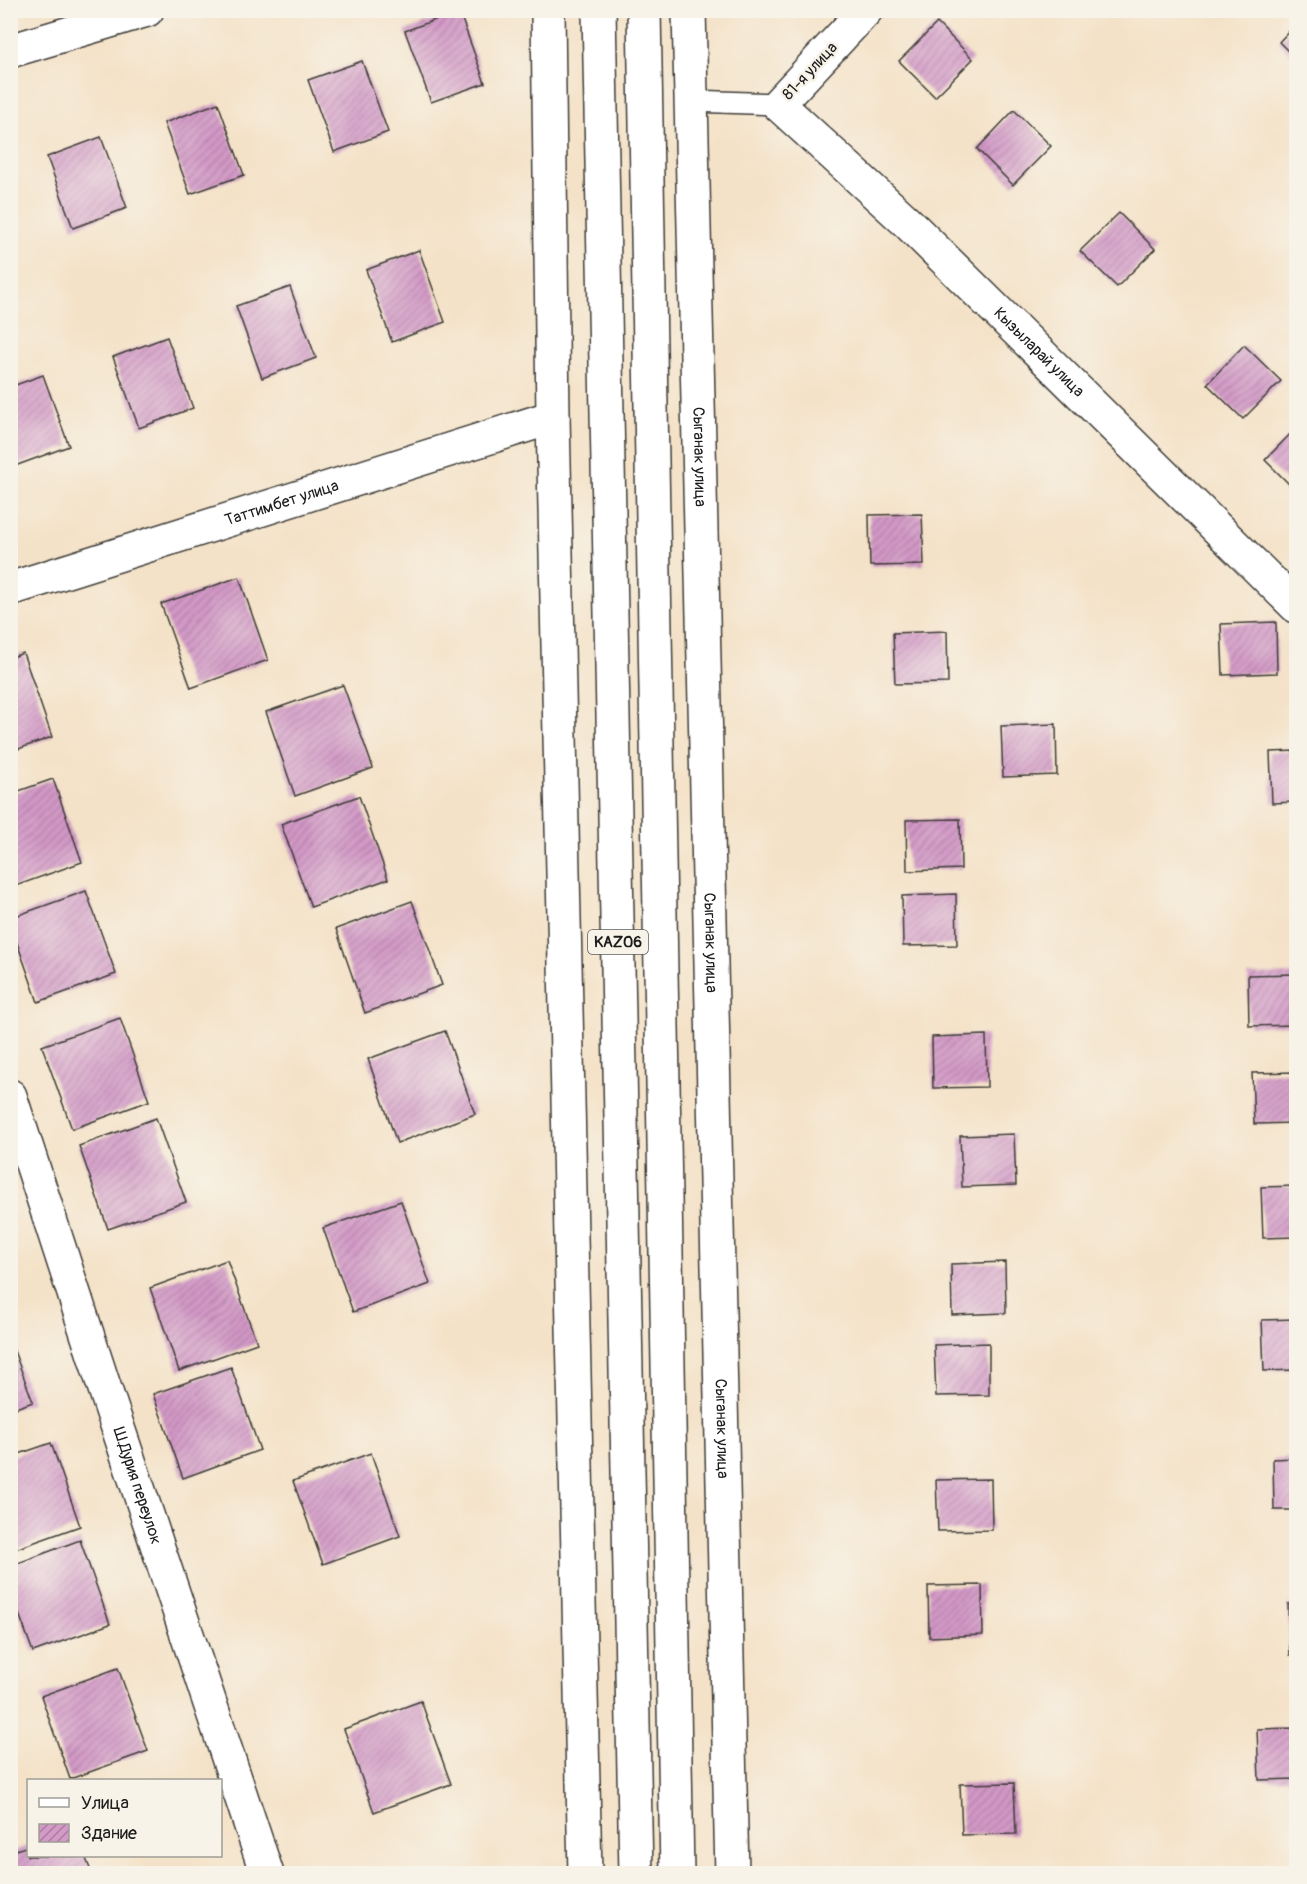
<svg xmlns="http://www.w3.org/2000/svg" width="1307" height="1884" font-family="Pangolin,sans-serif">
<style>
.building{fill:url(#building-hatch)}
.lines{fill:none;stroke-linecap:round;stroke-linejoin:round}
.service-casing{stroke:#3c3a36;stroke-width:24}
.minor-casing{stroke:#3c3a36;stroke-width:36}
.trunk-casing{stroke:#3c3a36;stroke-width:36}
.service{stroke:#fff;stroke-width:21}
.minor{stroke:#fff;stroke-width:33}
.trunk{stroke:#fff;stroke-width:33}
.labels{text-anchor:middle;dominant-baseline:central;stroke-width:5;stroke-linejoin:round;paint-order:stroke}
.shield{fill:#f7f3e8;stroke:#5e5c59;stroke-width:1.5}
.shield-label{font-size:15px;font-weight:bold;fill:#1c1c1c}
.street-label{font-size:16px;fill:#1c1c1c;stroke:#f7f3e8}
</style>
<defs>
<pattern id="building-hatch" width="6" height="6" patternUnits="userSpaceOnUse" patternTransform="scale(1.5)"><rect width="6" height="6" fill="#d399c7"/><path d="M-1 1l2-2M0 6l6-6M5 7l2-2" fill="none" stroke="#aa7ca1"/></pattern>
</defs>
<rect width="100%" height="100%" fill="#f7f3e8"/>
<filter id="ink" filterUnits="userSpaceOnUse"><feTurbulence type="fractalNoise" baseFrequency=".0167" numOctaves="2"/><feDisplacementMap in="SourceGraphic" scale="12" xChannelSelector="R" yChannelSelector="G"/><feConvolveMatrix kernelMatrix="1 2 1 2 8 2 1 2 1" color-interpolation-filters="sRGB"/></filter>
<filter id="wash" filterUnits="userSpaceOnUse"><feTurbulence type="fractalNoise" baseFrequency=".008" numOctaves="4" result="noise"/><feDisplacementMap in="SourceGraphic" scale="24" xChannelSelector="R" yChannelSelector="G"/><feGaussianBlur stdDeviation="1.35" result="paint"/><feColorMatrix in="noise" values="0 0 0 0 0 0 0 0 0 0 0 0 0 0 0 0 0 1.4 0 .05"/><feComposite in="paint" operator="in"/></filter>
<g filter="url(#wash)">
<rect width="100%" height="100%" fill="#f4e2c8"/>
<g id="blocks">
<g class="building">
<path d="M 459,11 L 485,83 L 431,102 L 405,31 Z"/>
<path d="M 937,23 L 973,59 L 935,97 L 899,61 Z"/>
<path d="M 1296,24 L 1296,59 L 1279,42 Z"/>
<path d="M 362,61 L 388,132 L 334,152 L 308,80 Z"/>
<path d="M 218,103 L 244,175 L 190,194 L 164,123 Z"/>
<path d="M 1014,110 L 1051,146 L 1013,185 L 977,149 Z"/>
<path d="M 101,137 L 127,208 L 73,228 L 47,157 Z"/>
<path d="M 1119,213 L 1155,249 L 1117,287 L 1080,251 Z"/>
<path d="M 419,250 L 445,322 L 392,342 L 366,270 Z"/>
<path d="M 290,287 L 316,358 L 262,378 L 236,306 Z"/>
<path d="M 167,337 L 193,408 L 139,428 L 113,357 Z"/>
<path d="M 1244,345 L 1281,381 L 1243,419 L 1207,384 Z"/>
<path d="M 43,375 L 69,446 L 15,466 L 10,454 L 10,387 Z"/>
<path d="M 1296,428 L 1296,491 L 1265,460 Z"/>
<path d="M 922,514 L 924,565 L 870,566 L 869,515 Z"/>
<path d="M 239,577 L 268,660 L 191,688 L 161,604 Z"/>
<path d="M 1276,622 L 1277,673 L 1223,675 L 1221,624 Z"/>
<path d="M 947,631 L 948,683 L 895,684 L 893,633 Z"/>
<path d="M 23,653 L 52,737 L 10,752 L 10,658 Z"/>
<path d="M 343,685 L 373,768 L 295,796 L 266,712 Z"/>
<path d="M 1056,724 L 1057,775 L 1003,777 L 1001,726 Z"/>
<path d="M 1296,751 L 1296,802 L 1272,803 L 1270,752 Z"/>
<path d="M 53,779 L 82,862 L 10,888 L 10,794 Z"/>
<path d="M 359,796 L 388,879 L 311,907 L 281,824 Z"/>
<path d="M 960,819 L 961,869 L 907,871 L 906,820 Z"/>
<path d="M 86,891 L 116,974 L 38,1002 L 10,923 L 10,918 Z"/>
<path d="M 956,894 L 957,945 L 903,946 L 902,896 Z"/>
<path d="M 412,901 L 442,985 L 365,1013 L 336,929 Z"/>
<path d="M 1296,974 L 1296,1025 L 1249,1026 L 1248,975 Z"/>
<path d="M 120,1018 L 149,1101 L 72,1129 L 42,1046 Z"/>
<path d="M 445,1031 L 475,1114 L 397,1143 L 368,1059 Z"/>
<path d="M 986,1035 L 987,1087 L 933,1088 L 932,1037 Z"/>
<path d="M 1296,1072 L 1296,1123 L 1254,1124 L 1252,1073 Z"/>
<path d="M 156,1118 L 186,1202 L 108,1229 L 79,1146 Z"/>
<path d="M 1014,1134 L 1016,1185 L 962,1187 L 960,1136 Z"/>
<path d="M 1296,1186 L 1296,1237 L 1263,1238 L 1261,1187 Z"/>
<path d="M 401,1201 L 430,1284 L 353,1312 L 323,1228 Z"/>
<path d="M 227,1260 L 257,1343 L 179,1371 L 150,1288 Z"/>
<path d="M 1005,1262 L 1006,1313 L 952,1315 L 951,1264 Z"/>
<path d="M 1296,1319 L 1296,1370 L 1264,1371 L 1262,1320 Z"/>
<path d="M 10,1340 L 33,1402 L 10,1410 Z"/>
<path d="M 989,1343 L 989,1395 L 936,1396 L 934,1345 Z"/>
<path d="M 231,1367 L 260,1450 L 183,1478 L 153,1394 Z"/>
<path d="M 51,1443 L 80,1526 L 10,1551 L 10,1457 Z"/>
<path d="M 371,1453 L 400,1536 L 323,1564 L 293,1481 Z"/>
<path d="M 1296,1458 L 1296,1510 L 1274,1510 L 1273,1459 Z"/>
<path d="M 991,1479 L 992,1530 L 938,1531 L 936,1480 Z"/>
<path d="M 80,1540 L 110,1624 L 33,1652 L 10,1589 L 10,1566 Z"/>
<path d="M 982,1585 L 983,1635 L 929,1637 L 928,1586 Z"/>
<path d="M 1288,1604 L 1296,1604 L 1296,1655 L 1290,1655 Z"/>
<path d="M 118,1668 L 148,1751 L 70,1779 L 41,1696 Z"/>
<path d="M 421,1701 L 451,1784 L 374,1812 L 344,1729 Z"/>
<path d="M 1296,1728 L 1296,1779 L 1259,1780 L 1257,1729 Z"/>
<path d="M 1014,1783 L 1016,1834 L 962,1835 L 960,1784 Z"/>
<path d="M 28,1846 L 28,1856 L 85,1856 L 92,1874 L 10,1874 L 10,1852 Z"/>
</g>
</g>
</g>
<g filter="url(#ink)">
<use href="#blocks" fill-opacity="0" stroke="#3c3a36" stroke-width="1.5"/>
<g class="lines">
<defs>
<path id="service" d="M 691,101 L 778,104"/>
<g id="minor">
<path d="M 548,10 L 553,417 L 585,1874"/>
<path id="s1" d="M 689,10 L 732,1874"/>
<path id="s2" d="M 866,10 L 778,104 L 907,222 L 1296,606"/>
<path d="M 10,51 L 147,10"/>
<path id="s3" d="M 10,589 L 553,417"/>
<path id="s4" d="M 10,1096 L 102,1380 L 267,1874"/>
</g>
<g id="trunk">
<path d="M 599,10 L 636,1874"/>
<path d="M 644,10 L 677,1874"/>
</g>
</defs>
<use href="#service" class="service-casing"/>
<use href="#minor" class="minor-casing"/>
<use href="#trunk" class="trunk-casing"/>
<use href="#service" class="service"/>
<use href="#minor" class="minor"/>
<use href="#trunk" class="trunk"/>
</g>
</g>
<g class="labels">
<rect class="shield" x="588" y="930" width="60" height="24" rx="4.5"/>
<g class="shield-label">
<text x="618" y="942">KАZ06</text>
</g>
<g class="street-label">
<text transform="translate(810 71) rotate(-47)">81-я улица</text>
<text stroke="none"><textPath href="#s2" startOffset="489">Кызыларай улица</textPath></text>
<text stroke="none"><textPath href="#s1" startOffset="447">Сыганак улица</textPath></text>
<text stroke="none"><textPath href="#s3" startOffset="285">Таттимбет улица</textPath></text>
<text stroke="none"><textPath href="#s1" startOffset="933">Сыганак улица</textPath></text>
<text stroke="none"><textPath href="#s1" startOffset="1419">Сыганак улица</textPath></text>
<text stroke="none"><textPath href="#s4" startOffset="410">Ш.Дурия переулок</textPath></text>
</g>
</g>
<rect width="1307" height="1884" fill="none" stroke="#f7f3e8" stroke-width="36"/>
<rect x="27" y="1779" width="195" height="78" fill="#f7f3e8" stroke="#9f9d96" stroke-width="1.5"/>
<rect x="39" y="1798" width="30" height="9" fill="#ffffff" stroke="#9f9d96" stroke-width="1.5"/>
<text x="81" y="1809" font-size="18" fill="#1c1c1c">Улица</text>
<rect x="39" y="1824" width="30" height="18" fill="url(#building-hatch)" stroke="#9f9d96" stroke-width="1.5"/>
<text x="81" y="1839" font-size="18" fill="#1c1c1c">Здание</text>
</svg>
